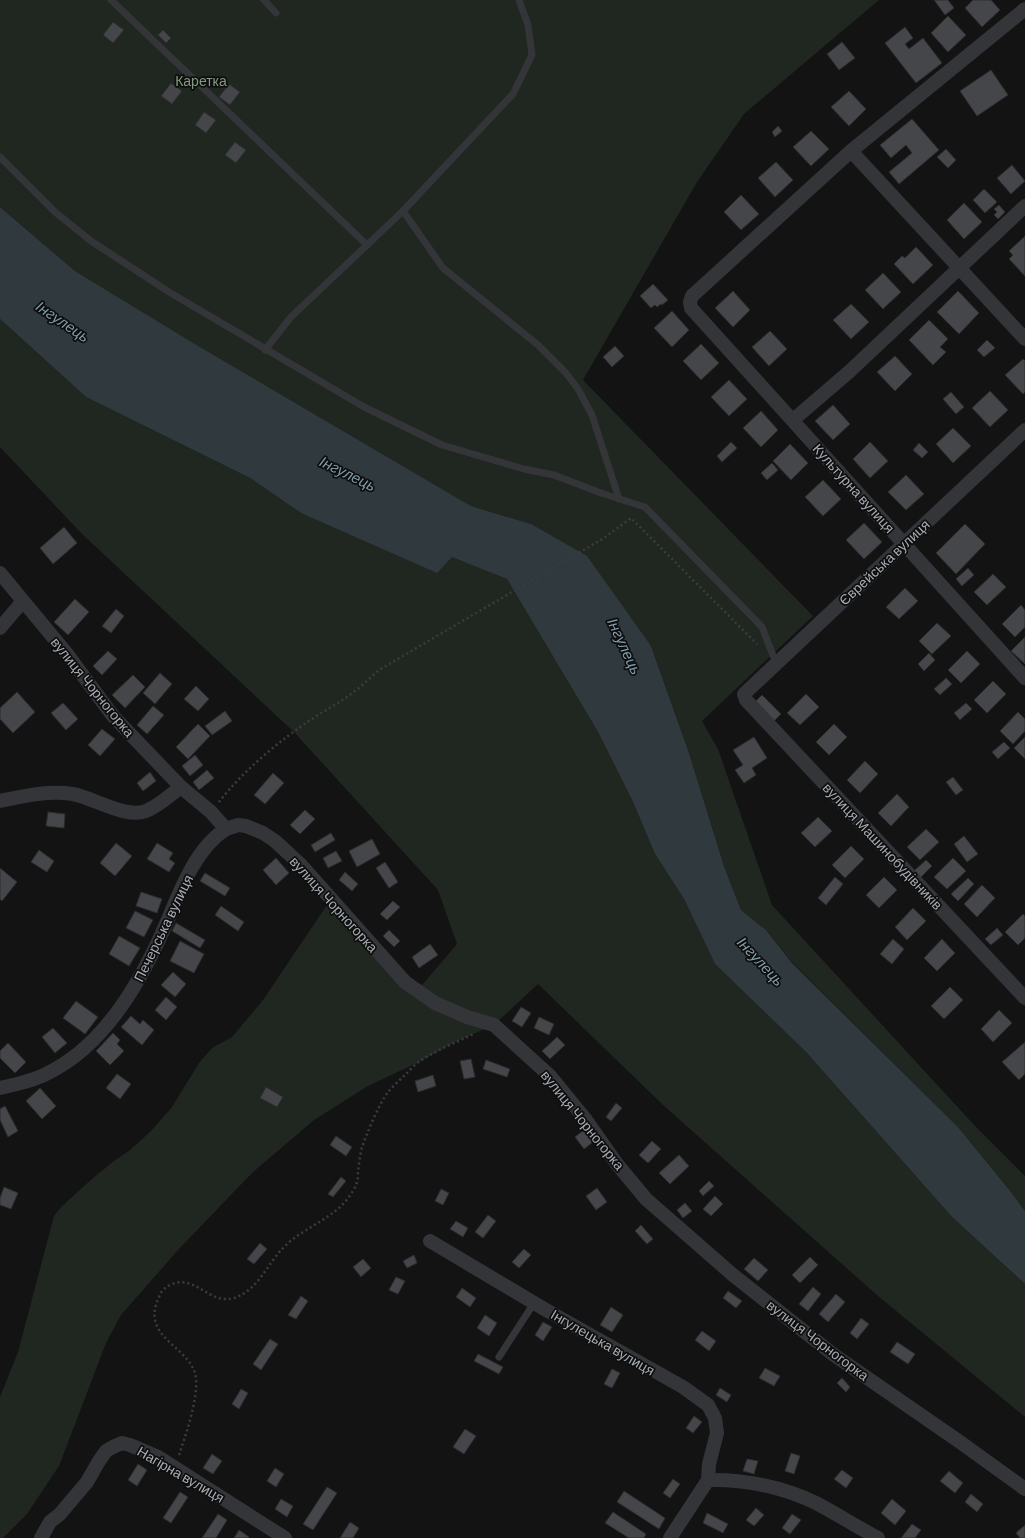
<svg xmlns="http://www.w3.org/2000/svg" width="1025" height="1538" font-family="Barlow,sans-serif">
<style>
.green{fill:#202620}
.water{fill:#30393d}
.building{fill:#454649;stroke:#2d2d30}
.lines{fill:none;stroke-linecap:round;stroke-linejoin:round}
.path{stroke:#3a3c40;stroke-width:2.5;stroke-dasharray:2 3;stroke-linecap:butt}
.lane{stroke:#343539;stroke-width:7}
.street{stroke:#343539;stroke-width:14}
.labels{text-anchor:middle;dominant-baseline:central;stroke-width:3.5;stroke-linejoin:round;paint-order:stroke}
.park-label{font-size:14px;fill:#809c7f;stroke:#0e0e0f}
.street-label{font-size:14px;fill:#a6acb3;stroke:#0e0e0f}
.water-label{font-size:15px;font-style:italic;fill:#809cab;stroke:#0e0e0f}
</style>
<rect width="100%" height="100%" fill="#131314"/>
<g class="green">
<path d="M 0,0 L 879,0 L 744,114 L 697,182 L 583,380 L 813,616 L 702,721 L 718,749 L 772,905 L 975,1126 L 1025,1176 L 1025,1211 L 1011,1192 L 958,1127 L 790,960 L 766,930 L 741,910 L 724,866 L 689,753 L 651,646 L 531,524 L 471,506 L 200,347 L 75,271 L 0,207 Z"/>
<path d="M 0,319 L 86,397 L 250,478 L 301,513 L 452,556 L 507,579 L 598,732 L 633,802 L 655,854 L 684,899 L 715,964 L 806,1052 L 952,1217 L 1025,1284 L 1025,1417 L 878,1296 L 663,1105 L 538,984 L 494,1025 L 457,1041 L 419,1062 L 368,1086 L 314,1120 L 252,1173 L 178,1250 L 121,1315 L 106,1343 L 59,1466 L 27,1514 L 3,1538 L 0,1538 L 0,1397 L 18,1352 L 54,1216 L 61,1207 L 93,1178 L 114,1161 L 130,1150 L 151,1131 L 172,1107 L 199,1063 L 212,1048 L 232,1037 L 263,1000 L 331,899 L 417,991 L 457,944 L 438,890 L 294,732 L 81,533 L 0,447 Z"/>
</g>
<path class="water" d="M 0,207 L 75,271 L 200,347 L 471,506 L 531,524 L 587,556 L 651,646 L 689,753 L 724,866 L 741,910 L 766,930 L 792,963 L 958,1127 L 1011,1192 L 1025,1211 L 1025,1284 L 952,1217 L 806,1052 L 715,964 L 684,899 L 655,854 L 633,802 L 598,732 L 507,579 L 452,557 L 437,573 L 301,513 L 250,478 L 86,397 L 0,319 Z"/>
<g class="building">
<path d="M 934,0 L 948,0 L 954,8 L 945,15 Z"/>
<path d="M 973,0 L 991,0 L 1000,10 L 982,27 L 965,8 Z"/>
<path d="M 948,16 L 966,35 L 948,52 L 931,33 Z"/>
<path d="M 113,22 L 124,30 L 113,43 L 103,35 Z"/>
<path d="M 905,27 L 913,38 L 905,44 L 909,49 L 923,38 L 942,63 L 916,83 L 885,43 Z"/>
<path d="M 163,30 L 171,38 L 166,43 L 158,35 Z"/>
<path d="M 842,42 L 855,58 L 839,70 L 827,54 Z"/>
<path d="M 991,70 L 1008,95 L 977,116 L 960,91 Z"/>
<path d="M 171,83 L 182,91 L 172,104 L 161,96 Z"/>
<path d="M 229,84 L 240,92 L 230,105 L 219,97 Z"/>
<path d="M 849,91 L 866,109 L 849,126 L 831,107 Z"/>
<path d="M 204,112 L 216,120 L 206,133 L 195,125 Z"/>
<path d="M 912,119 L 939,150 L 899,184 L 889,172 L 912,153 L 906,145 L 891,158 L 880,145 Z"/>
<path d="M 778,126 L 782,131 L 775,137 L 772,132 Z"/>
<path d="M 811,131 L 829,149 L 811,166 L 793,147 Z"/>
<path d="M 235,142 L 246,150 L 236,163 L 225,155 Z"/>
<path d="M 946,149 L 956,160 L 948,168 L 937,157 Z"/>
<path d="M 776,162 L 793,180 L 775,197 L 758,178 Z"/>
<path d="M 1012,165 L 1025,181 L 1011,194 L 997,178 Z"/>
<path d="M 984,189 L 997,202 L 985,213 L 973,200 Z"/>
<path d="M 741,195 L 759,214 L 741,230 L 724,212 Z"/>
<path d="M 964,203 L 982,222 L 964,239 L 947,220 Z"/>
<path d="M 999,205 L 1005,212 L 998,219 L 994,215 L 997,212 L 994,209 Z"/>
<path d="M 1025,236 L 1025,276 L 1009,259 L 1013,255 L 1009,251 Z"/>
<path d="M 916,247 L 933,265 L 913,284 L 894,264 L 902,256 L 905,258 Z"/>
<path d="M 883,273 L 901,292 L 883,309 L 865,290 Z"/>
<path d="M 653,284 L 668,300 L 662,305 L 661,304 L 657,307 L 655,305 L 651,308 L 640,296 Z"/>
<path d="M 733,291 L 750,310 L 733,327 L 715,308 Z"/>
<path d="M 958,291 L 979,313 L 959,334 L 937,312 Z"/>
<path d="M 851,304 L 869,322 L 851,339 L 833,320 Z"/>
<path d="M 672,311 L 689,330 L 672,347 L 654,328 Z"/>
<path d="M 929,320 L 948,339 L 940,347 L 946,352 L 933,365 L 909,340 Z"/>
<path d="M 770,331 L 787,349 L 769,366 L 752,347 Z"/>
<path d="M 987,340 L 995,348 L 984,357 L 977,350 Z"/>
<path d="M 701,344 L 719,363 L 701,380 L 683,361 Z"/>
<path d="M 615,346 L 624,356 L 612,367 L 603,357 Z"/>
<path d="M 895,356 L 912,374 L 895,391 L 877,372 Z"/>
<path d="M 1023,359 L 1025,361 L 1025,392 L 1023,394 L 1005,375 Z"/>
<path d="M 729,380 L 747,399 L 729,416 L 711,397 Z"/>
<path d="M 990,391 L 1008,410 L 990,427 L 972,408 Z"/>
<path d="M 951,392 L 964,407 L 956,414 L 943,399 Z"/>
<path d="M 833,405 L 850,424 L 833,440 L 815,421 Z"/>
<path d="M 761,411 L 778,430 L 761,447 L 743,428 Z"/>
<path d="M 953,428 L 971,446 L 953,463 L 936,444 Z"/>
<path d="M 731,442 L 737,448 L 722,462 L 717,456 Z"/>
<path d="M 870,442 L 888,461 L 870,478 L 853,459 Z"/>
<path d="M 919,443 L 928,452 L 922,458 L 913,450 Z"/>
<path d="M 790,444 L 808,463 L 791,480 L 773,461 Z"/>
<path d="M 772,463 L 778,470 L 767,480 L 761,473 Z"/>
<path d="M 906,475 L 924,494 L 906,510 L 888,492 Z"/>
<path d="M 823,480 L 841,499 L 823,516 L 805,497 Z"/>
<path d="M 864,523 L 882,542 L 864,559 L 846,540 Z"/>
<path d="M 965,524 L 985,544 L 956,574 L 936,553 Z"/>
<path d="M 64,527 L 77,543 L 53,564 L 40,548 Z"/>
<path d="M 968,568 L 974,575 L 962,586 L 956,579 Z"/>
<path d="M 993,574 L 1006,587 L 987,605 L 974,592 Z"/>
<path d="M 905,588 L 918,601 L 899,619 L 886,607 Z"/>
<path d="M 75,599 L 89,612 L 68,635 L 54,622 Z"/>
<path d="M 1021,605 L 1025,610 L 1025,627 L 1015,637 L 1002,624 Z"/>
<path d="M 116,609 L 124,616 L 111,633 L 102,626 Z"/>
<path d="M 937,623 L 951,636 L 932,654 L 919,641 Z"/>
<path d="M 1025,637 L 1025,664 L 1011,651 Z"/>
<path d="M 108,651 L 117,659 L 102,675 L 93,666 Z"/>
<path d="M 967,651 L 980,664 L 961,683 L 948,670 Z"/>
<path d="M 929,653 L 935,660 L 924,671 L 918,664 Z"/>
<path d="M 160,673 L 172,684 L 155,704 L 143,693 Z"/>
<path d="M 133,675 L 145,687 L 125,708 L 112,695 Z"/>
<path d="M 946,678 L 952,684 L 940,695 L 934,689 Z"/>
<path d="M 993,681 L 1006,694 L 987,713 L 974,700 Z"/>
<path d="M 196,686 L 209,699 L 198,711 L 184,699 Z"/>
<path d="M 17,692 L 35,712 L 13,733 L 0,719 L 0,708 Z"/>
<path d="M 806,694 L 819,707 L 800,725 L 787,713 Z"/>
<path d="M 762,695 L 781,714 L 774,721 L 755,702 Z"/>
<path d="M 63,703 L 78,719 L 66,730 L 51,713 Z"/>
<path d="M 966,703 L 972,709 L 960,720 L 954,713 Z"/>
<path d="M 153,706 L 164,715 L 147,734 L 137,725 Z"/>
<path d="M 225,711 L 232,721 L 212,735 L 205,726 Z"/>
<path d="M 1018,712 L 1025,719 L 1025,731 L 1013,744 L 1000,731 Z"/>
<path d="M 198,724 L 210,736 L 188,759 L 176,747 Z"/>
<path d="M 834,724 L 847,737 L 829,755 L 816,742 Z"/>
<path d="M 102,729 L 115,739 L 100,756 L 88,745 Z"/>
<path d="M 754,737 L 767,758 L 752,768 L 756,775 L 744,783 L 735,770 L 743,765 L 733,750 Z"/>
<path d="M 1025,737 L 1025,759 L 1014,748 Z"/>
<path d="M 1004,742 L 1010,748 L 998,759 L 992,752 Z"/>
<path d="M 195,755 L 203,765 L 190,776 L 182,766 Z"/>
<path d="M 865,761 L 878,774 L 860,793 L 847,780 Z"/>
<path d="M 207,770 L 214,778 L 199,790 L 193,782 Z"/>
<path d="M 150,772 L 156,781 L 143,791 L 137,783 Z"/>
<path d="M 273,773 L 284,783 L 265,804 L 254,795 Z"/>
<path d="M 953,777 L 963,790 L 956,795 L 946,782 Z"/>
<path d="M 897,794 L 909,807 L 891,826 L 878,813 Z"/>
<path d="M 305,810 L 315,819 L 300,834 L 290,825 Z"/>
<path d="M 48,812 L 65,814 L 64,828 L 46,826 Z"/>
<path d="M 818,817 L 832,831 L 815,847 L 801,833 Z"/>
<path d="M 926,829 L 939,842 L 920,860 L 907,847 Z"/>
<path d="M 331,833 L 335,840 L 315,852 L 311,845 Z"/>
<path d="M 964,836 L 978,854 L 967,862 L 954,844 Z"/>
<path d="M 372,839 L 380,854 L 357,867 L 349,851 Z"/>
<path d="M 116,843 L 132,856 L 115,876 L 100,863 Z"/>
<path d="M 157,843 L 173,853 L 169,859 L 175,863 L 169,872 L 147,859 Z"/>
<path d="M 851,846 L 864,859 L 845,878 L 832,865 Z"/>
<path d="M 39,850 L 54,861 L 47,872 L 31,862 Z"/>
<path d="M 336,851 L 342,861 L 328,868 L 323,858 Z"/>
<path d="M 276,858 L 289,873 L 276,885 L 263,870 Z"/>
<path d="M 953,858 L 966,871 L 947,889 L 934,877 Z"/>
<path d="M 926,860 L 932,866 L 920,878 L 914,871 Z"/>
<path d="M 385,862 L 398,882 L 389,888 L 376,868 Z"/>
<path d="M 0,868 L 17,882 L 2,901 L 0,899 Z"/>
<path d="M 345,872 L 358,884 L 352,891 L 339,880 Z"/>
<path d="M 205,873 L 230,888 L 225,896 L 200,881 Z"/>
<path d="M 835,877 L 843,884 L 826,905 L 818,898 Z"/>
<path d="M 884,877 L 897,890 L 879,908 L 866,895 Z"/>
<path d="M 968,878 L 974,884 L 958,901 L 951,894 Z"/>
<path d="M 982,885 L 995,898 L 977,917 L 964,904 Z"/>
<path d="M 141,892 L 162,899 L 157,913 L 136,906 Z"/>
<path d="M 393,901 L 400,907 L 387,920 L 380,914 Z"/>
<path d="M 221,906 L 244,922 L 238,931 L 215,915 Z"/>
<path d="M 913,908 L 926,921 L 907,940 L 895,927 Z"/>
<path d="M 135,911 L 153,920 L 144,937 L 126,928 Z"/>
<path d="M 1023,914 L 1025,916 L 1025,938 L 1018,945 L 1005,932 Z"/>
<path d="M 176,923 L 205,940 L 200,948 L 172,931 Z"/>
<path d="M 997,928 L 1003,935 L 991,945 L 985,939 Z"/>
<path d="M 389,930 L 400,941 L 394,947 L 383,936 Z"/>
<path d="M 119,936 L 140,948 L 129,966 L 109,954 Z"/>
<path d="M 893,939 L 904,949 L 892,964 L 880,954 Z"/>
<path d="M 942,939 L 955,953 L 937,971 L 924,958 Z"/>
<path d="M 180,941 L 204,954 L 194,973 L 170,961 Z"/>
<path d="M 430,944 L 438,955 L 419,968 L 412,957 Z"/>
<path d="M 173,972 L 186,984 L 175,997 L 161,985 Z"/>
<path d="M 950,987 L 963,1000 L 944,1019 L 931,1006 Z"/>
<path d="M 166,997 L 177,1007 L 166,1020 L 155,1010 Z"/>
<path d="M 76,1001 L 98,1017 L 85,1034 L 63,1018 Z"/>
<path d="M 521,1007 L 531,1013 L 522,1027 L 512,1021 Z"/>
<path d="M 999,1010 L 1012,1023 L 993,1042 L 981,1029 Z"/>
<path d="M 131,1016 L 140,1024 L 143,1020 L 154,1030 L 142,1045 L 121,1027 Z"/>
<path d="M 539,1017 L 554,1024 L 549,1035 L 534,1028 Z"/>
<path d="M 53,1028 L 67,1043 L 55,1053 L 42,1037 Z"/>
<path d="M 113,1033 L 120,1040 L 117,1044 L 124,1051 L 110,1065 L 96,1051 Z"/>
<path d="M 557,1037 L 565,1045 L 550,1059 L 542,1051 Z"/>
<path d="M 1025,1042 L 1025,1074 L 1019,1080 L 1002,1062 Z"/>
<path d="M 8,1043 L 26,1062 L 15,1073 L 0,1058 L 0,1051 Z"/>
<path d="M 471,1059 L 475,1077 L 464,1079 L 460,1061 Z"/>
<path d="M 486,1060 L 510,1069 L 507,1077 L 483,1069 Z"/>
<path d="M 117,1074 L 131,1084 L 120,1099 L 106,1088 Z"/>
<path d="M 433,1075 L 436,1086 L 418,1092 L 415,1081 Z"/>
<path d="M 266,1087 L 283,1097 L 277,1107 L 260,1098 Z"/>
<path d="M 40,1088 L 56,1106 L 42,1119 L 26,1101 Z"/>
<path d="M 616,1103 L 622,1108 L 611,1121 L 606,1117 Z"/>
<path d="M 5,1106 L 18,1131 L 8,1137 L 0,1120 L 0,1109 Z"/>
<path d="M 584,1130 L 593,1142 L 584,1149 L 575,1137 Z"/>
<path d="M 336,1136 L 352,1147 L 346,1156 L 330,1145 Z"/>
<path d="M 652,1141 L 661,1149 L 648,1163 L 639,1155 Z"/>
<path d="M 679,1155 L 689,1166 L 670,1184 L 659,1173 Z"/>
<path d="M 341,1177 L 346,1181 L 333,1197 L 328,1194 Z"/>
<path d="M 709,1181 L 714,1186 L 703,1196 L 699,1191 Z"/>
<path d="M 4,1187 L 18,1193 L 11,1209 L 0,1205 L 0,1198 Z"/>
<path d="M 597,1188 L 607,1202 L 596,1210 L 586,1196 Z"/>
<path d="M 441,1189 L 449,1193 L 443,1205 L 435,1201 Z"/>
<path d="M 715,1196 L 723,1204 L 711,1216 L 703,1209 Z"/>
<path d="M 685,1203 L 692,1211 L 683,1218 L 677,1210 Z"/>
<path d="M 488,1215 L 496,1221 L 483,1238 L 475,1232 Z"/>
<path d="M 456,1221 L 468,1228 L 463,1237 L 450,1229 Z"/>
<path d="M 641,1225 L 653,1239 L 647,1244 L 635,1231 Z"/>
<path d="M 260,1243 L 267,1249 L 254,1264 L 247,1259 Z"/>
<path d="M 524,1249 L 531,1255 L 519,1268 L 512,1262 Z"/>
<path d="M 414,1255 L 417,1263 L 407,1268 L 403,1261 Z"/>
<path d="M 810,1257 L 818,1265 L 800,1283 L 792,1275 Z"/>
<path d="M 754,1258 L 768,1270 L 758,1281 L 744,1269 Z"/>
<path d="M 363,1259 L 371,1268 L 361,1277 L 353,1267 Z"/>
<path d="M 396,1277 L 405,1281 L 398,1294 L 389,1290 Z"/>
<path d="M 813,1287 L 821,1294 L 808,1311 L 799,1304 Z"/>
<path d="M 462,1288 L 476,1298 L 470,1307 L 456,1297 Z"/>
<path d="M 728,1291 L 742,1301 L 736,1308 L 723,1298 Z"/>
<path d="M 836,1294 L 845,1302 L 828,1322 L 819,1314 Z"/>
<path d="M 301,1296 L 308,1301 L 296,1319 L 288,1315 Z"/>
<path d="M 611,1307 L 623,1315 L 612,1332 L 600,1325 Z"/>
<path d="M 485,1315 L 497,1323 L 489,1336 L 477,1328 Z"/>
<path d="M 861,1318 L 869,1324 L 857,1339 L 850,1333 Z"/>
<path d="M 543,1322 L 552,1327 L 543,1341 L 535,1335 Z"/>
<path d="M 702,1331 L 716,1341 L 709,1351 L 695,1340 Z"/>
<path d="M 270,1339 L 278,1344 L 261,1370 L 253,1364 Z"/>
<path d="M 897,1342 L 915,1354 L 908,1364 L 890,1352 Z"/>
<path d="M 478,1354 L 503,1367 L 499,1374 L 474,1361 Z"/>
<path d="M 765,1368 L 780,1376 L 774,1386 L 759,1378 Z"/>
<path d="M 612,1369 L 620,1373 L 612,1388 L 604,1384 Z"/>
<path d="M 842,1378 L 850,1387 L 846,1392 L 837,1383 Z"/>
<path d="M 720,1388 L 731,1395 L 727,1402 L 716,1395 Z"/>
<path d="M 241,1389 L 248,1393 L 239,1409 L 232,1404 Z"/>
<path d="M 694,1416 L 702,1422 L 693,1433 L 686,1428 Z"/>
<path d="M 465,1429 L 476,1436 L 464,1454 L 453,1447 Z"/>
<path d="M 791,1453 L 800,1456 L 794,1474 L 785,1471 Z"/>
<path d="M 212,1454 L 222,1461 L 213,1474 L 203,1468 Z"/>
<path d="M 747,1459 L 758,1461 L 754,1474 L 743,1471 Z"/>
<path d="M 138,1464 L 147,1470 L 137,1486 L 128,1480 Z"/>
<path d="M 275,1468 L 284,1474 L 276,1487 L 267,1481 Z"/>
<path d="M 842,1470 L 853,1478 L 846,1488 L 834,1479 Z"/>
<path d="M 949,1471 L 963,1483 L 955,1493 L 940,1481 Z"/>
<path d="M 673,1479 L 680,1484 L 670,1498 L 663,1493 Z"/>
<path d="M 327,1487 L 337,1493 L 313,1530 L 303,1524 Z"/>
<path d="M 624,1491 L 665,1518 L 659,1529 L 617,1502 Z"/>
<path d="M 180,1492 L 188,1497 L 171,1523 L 163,1518 Z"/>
<path d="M 971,1494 L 983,1504 L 977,1512 L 965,1502 Z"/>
<path d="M 281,1499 L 293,1506 L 287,1517 L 275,1509 Z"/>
<path d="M 892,1499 L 906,1511 L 895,1525 L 881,1513 Z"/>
<path d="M 756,1508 L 764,1515 L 754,1526 L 746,1520 Z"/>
<path d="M 613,1512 L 646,1534 L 644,1538 L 629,1538 L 605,1523 Z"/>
<path d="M 707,1513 L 728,1524 L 723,1533 L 703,1523 Z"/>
<path d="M 218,1514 L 227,1520 L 216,1538 L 202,1538 Z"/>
<path d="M 792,1514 L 801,1520 L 790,1534 L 782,1528 Z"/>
<path d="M 350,1522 L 359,1528 L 353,1538 L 340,1538 Z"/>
<path d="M 912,1524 L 921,1530 L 915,1538 L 901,1538 Z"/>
<path d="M 1025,1525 L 1025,1538 L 1020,1538 L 1016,1533 Z"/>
<path d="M 239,1530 L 249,1537 L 248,1538 L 234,1538 Z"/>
</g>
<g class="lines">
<g class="path">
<path d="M 219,802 C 241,773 281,739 312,719 C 322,712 332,707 341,701 C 355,692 367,681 379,670 L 604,538 L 631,518 L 757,644"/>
<path d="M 179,1455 C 186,1434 198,1400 196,1378 C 192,1346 139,1339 159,1297 C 161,1291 165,1287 172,1284 C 197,1275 209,1305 234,1298 C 257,1291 267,1265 282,1249 C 297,1233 317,1225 334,1212 C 343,1206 354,1192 357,1182 C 358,1179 358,1175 358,1172 C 359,1164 360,1155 362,1147 C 367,1133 379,1104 388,1092 C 393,1086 400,1080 406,1074 C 410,1070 415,1064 420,1061 C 437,1050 456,1042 474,1034"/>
</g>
<g class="lane">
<path d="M 111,0 L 367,245"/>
<path d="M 264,0 L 276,13"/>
<path d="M 0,157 L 55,212 L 91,241 L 169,292 L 364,407 L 442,445 L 524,469 L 554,475 L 601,493 L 645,507 L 762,627 L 776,663"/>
<path d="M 403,211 L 443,268 L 538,345 L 566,373 L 578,389 L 592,415 L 619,499"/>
<path d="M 265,350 L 291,317 L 403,211 L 513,94 L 532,55 L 528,25 L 519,0"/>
<path d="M 499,1357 L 534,1303"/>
</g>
<g class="street">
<path d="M 1025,9 L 851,151 L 692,296 L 690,302 L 691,308 L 1025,678"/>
<path d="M 851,151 L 1025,339"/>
<path d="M 793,420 L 850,371 L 1025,206"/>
<path d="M 1025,430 L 744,694 L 746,700 L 1025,998"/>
<path d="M 0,573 L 67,654 L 113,716 L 181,787 L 211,812 L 226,829 L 238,825 L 246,826 L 263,833 L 275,841 L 301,865 L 405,982 L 435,1003 L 467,1017 L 494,1025 L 550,1076 L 586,1120 L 617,1164 L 646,1199 L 733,1275 L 834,1355 L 960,1442 L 1025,1489"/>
<path d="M 0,628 L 23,601"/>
<path d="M 0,801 C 24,796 48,790 73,794 C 94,798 126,819 146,811 C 159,806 170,795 181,787"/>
<path d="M 0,1088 C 14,1085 34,1080 46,1074 C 107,1045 144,976 169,917 C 181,888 197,847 226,829"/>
<path d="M 430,1241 L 546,1310 L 683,1387 L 708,1405 L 715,1418 L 717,1433 L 709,1464 L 708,1480 L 670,1538"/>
<path d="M 708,1480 C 744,1479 783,1487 816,1503 C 837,1514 857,1527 878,1538"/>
<path d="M 41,1538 L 50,1522 L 60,1514 L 87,1482 L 99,1461 L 106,1451 L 113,1447 L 122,1443 L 130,1445 L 158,1457 L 285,1538"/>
</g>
</g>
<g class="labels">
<g class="park-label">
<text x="201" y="80">Каретка</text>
</g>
<g class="street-label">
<text transform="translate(854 488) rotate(48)">Культурна вулиця</text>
<text transform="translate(884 562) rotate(-43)">Єврейська вулиця</text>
<text transform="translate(93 687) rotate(51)">вулиця Чорногорка</text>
<text transform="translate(883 846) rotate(47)">вулиця Машинобудівників</text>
<text transform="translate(334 904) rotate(48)">вулиця Чорногорка</text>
<text transform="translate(163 928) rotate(-64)">Печерська вулиця</text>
<text transform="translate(583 1120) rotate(51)">вулиця Чорногорка</text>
<text transform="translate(818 1340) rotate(37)">вулиця Чорногорка</text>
<text transform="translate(603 1342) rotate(30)">Інгулецька вулиця</text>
<text transform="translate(181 1474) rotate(30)">Нагірна вулиця</text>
</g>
<g class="water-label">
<text transform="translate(63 321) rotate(34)">Інгулець</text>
<text transform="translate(348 473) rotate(26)">Інгулець</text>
<text transform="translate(625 646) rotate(65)">Інгулець</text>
<text transform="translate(761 961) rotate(47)">Інгулець</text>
</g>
</g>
</svg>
